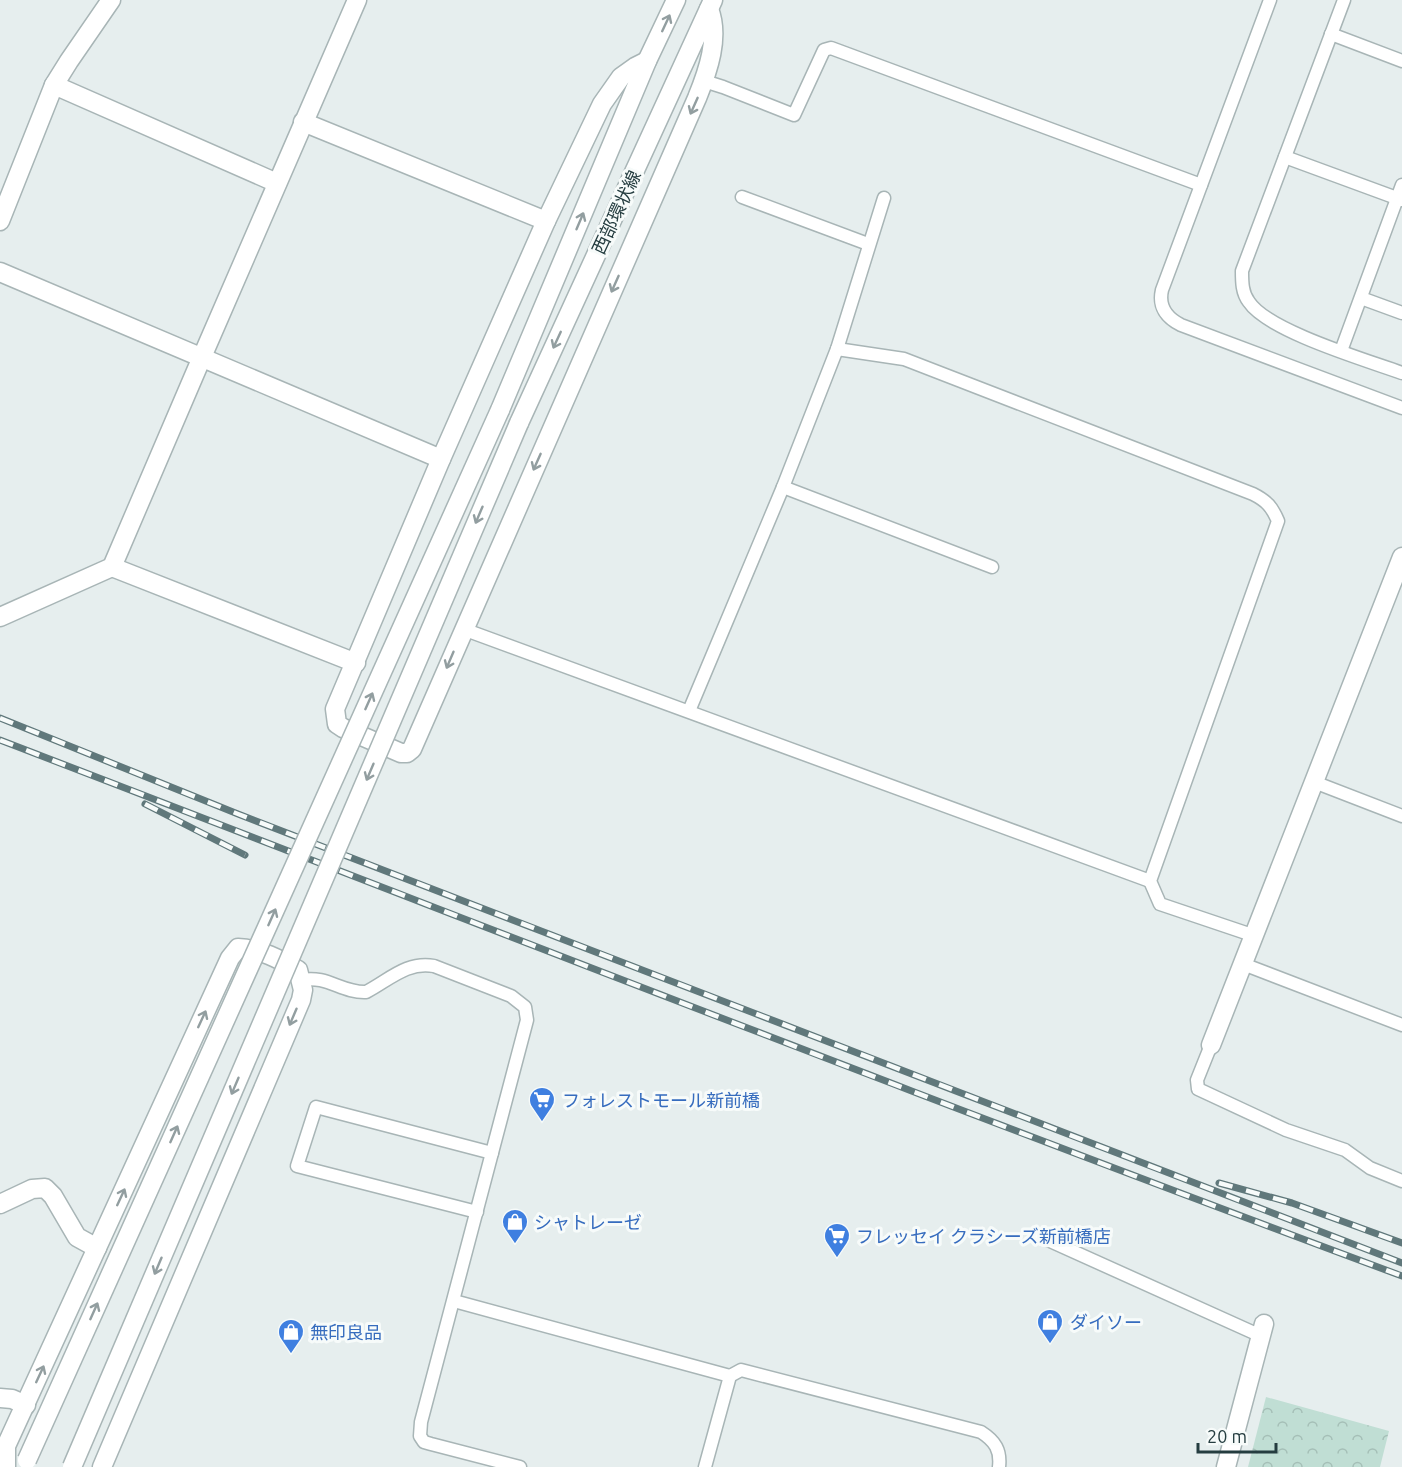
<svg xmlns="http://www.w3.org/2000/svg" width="1402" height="1467" font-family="Ubuntu,'Noto Sans JP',sans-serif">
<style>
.forest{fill:url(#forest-crowns)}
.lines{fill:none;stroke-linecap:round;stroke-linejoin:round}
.service-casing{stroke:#a8b5b6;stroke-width:15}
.minor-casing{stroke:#a8b5b6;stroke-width:21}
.tertiary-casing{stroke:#a8b5b6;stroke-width:21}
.service{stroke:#fff;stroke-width:12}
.minor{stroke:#fff;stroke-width:18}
.tertiary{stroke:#fff;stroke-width:18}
.rail-casing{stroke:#60787b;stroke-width:7}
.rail{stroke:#f7fbfa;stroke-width:4.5;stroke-dasharray:14;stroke-linecap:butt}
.tertiary-bridge-casing{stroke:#a8b5b6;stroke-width:21;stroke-linecap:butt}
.tertiary-bridge{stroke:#fff;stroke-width:18}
.oneway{stroke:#929ea0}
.labels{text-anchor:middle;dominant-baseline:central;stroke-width:6;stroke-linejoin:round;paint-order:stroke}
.street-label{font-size:18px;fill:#253d40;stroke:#f7fbfa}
.shop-label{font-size:18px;fill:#366cbe;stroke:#f7fbfa;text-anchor:start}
</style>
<defs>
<pattern id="forest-crowns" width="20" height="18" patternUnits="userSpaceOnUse" patternTransform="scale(1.5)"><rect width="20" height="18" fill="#c0ded4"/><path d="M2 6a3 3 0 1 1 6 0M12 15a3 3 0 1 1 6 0" fill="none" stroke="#a5bfb7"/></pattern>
</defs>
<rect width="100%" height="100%" fill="#e6eeee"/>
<path class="forest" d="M 1266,1397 L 1389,1431 L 1380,1467 L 1248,1467 Z"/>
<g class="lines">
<defs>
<g id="service">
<path d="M 1270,0 L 1162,290 C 1158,307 1167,318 1181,325 L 1402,408"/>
<path d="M 1344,0 L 1242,271 C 1242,282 1242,293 1249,302 C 1268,331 1366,360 1402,373"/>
<path d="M 1331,34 L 1402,61"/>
<path d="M 704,81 L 723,87 L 794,115 L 824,50 L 831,48 L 1201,185"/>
<path d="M 1285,157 L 1402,200"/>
<path d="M 742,197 L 868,244"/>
<path d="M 1361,298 L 1402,313"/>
<path d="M 837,349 L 904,359 L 1253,494 C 1267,501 1272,507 1278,521 L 1150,881 L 1160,904 L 1255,936"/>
<path d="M 1341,351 L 1402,185"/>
<path d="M 783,487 L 992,567"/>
<path d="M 463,629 L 1150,881"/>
<path d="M 689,711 L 783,487 L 837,349 L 884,198"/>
<path d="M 1314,782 L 1402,816"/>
<path d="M 1243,964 L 1402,1025"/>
<path d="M 302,980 C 327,975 342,993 366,992 C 389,980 407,961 434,966 L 511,996 L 525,1007 L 527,1020 L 421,1422 L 420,1436 L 424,1442 L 431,1444 L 520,1467"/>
<path d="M 1211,1045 L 1197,1080 L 1198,1089 L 1286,1130 L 1345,1150 L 1370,1168 L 1402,1181"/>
<path d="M 477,1212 L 297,1166 L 316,1107 L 492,1153"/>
<path d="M 1039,1236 L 1261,1336"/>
<path d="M 454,1301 L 730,1376"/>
<path d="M 705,1467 L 730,1376 L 741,1370 L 981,1432 C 995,1441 1001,1450 999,1467"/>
</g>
<g id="minor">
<path d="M 647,61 L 635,67 L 621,77 L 602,104 L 546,221 L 441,459 L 335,709 L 337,724 L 343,728 L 401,753 L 407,753 L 412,749 L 697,98 C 708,71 720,37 709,9"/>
<path d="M 54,85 L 277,183"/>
<path d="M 303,122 L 546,221"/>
<path d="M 0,221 L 54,85 L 69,61 L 111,0"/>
<path d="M 112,567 L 356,663"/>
<path d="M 0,617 L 112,567 L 202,357"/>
<path d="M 1211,1045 L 1402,557"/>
<path d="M 0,1204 L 32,1189 L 45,1188 L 53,1196 L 77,1237 L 97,1248"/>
<path d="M 0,1398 L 12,1399 L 26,1405"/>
<path d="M 6,1467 L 6,1446 L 230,958 L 238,948 C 261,949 279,959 298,970 L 303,990 L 301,1000 L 102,1467"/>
<path d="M 1226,1467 L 1264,1324"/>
</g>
<g id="tertiary">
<path d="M 0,272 L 441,459"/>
<path d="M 202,357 L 357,0"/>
<path d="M 500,410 L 647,61 L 676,0"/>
<path d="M 519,423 L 713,0"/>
</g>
</defs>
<use href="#service" class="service-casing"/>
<use href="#minor" class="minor-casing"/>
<use href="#tertiary" class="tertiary-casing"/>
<use href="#service" class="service"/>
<use href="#minor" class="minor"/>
<use href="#tertiary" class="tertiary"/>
<defs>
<g id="rail">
<path d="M 0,718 L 238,814 L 1402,1263"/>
<path d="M 0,740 C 467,919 933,1102 1402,1276"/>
<path d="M 145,804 L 245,855"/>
<path d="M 1219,1183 L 1292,1203 L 1402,1243"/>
</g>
</defs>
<use href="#rail" class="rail-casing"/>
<use href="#rail" class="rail"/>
<defs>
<g id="tertiary-bridge">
<path d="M 27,1460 L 500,410"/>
<path d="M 72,1467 L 519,423"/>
</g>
</defs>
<use href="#tertiary-bridge" class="tertiary-bridge-casing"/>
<use href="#tertiary-bridge" class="tertiary-bridge"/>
</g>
<defs><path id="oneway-shaft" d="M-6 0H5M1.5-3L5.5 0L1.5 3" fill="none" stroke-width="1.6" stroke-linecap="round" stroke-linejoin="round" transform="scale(1.5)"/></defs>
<g class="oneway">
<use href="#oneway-shaft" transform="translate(666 23) rotate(-65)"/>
<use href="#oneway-shaft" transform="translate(694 106) rotate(114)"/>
<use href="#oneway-shaft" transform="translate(580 221) rotate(-67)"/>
<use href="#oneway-shaft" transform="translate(615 284) rotate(114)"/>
<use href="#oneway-shaft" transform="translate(557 340) rotate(115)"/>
<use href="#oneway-shaft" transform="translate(537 462) rotate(114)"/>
<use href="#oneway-shaft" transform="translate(479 515) rotate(113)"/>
<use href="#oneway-shaft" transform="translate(450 660) rotate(113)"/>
<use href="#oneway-shaft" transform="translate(369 701) rotate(-66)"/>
<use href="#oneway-shaft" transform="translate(370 772) rotate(113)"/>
<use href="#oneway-shaft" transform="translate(272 917) rotate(-66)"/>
<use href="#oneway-shaft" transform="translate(293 1017) rotate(113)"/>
<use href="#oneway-shaft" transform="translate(202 1019) rotate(-65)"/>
<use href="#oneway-shaft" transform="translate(235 1086) rotate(113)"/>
<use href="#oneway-shaft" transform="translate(174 1134) rotate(-66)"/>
<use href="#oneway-shaft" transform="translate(121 1197) rotate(-65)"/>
<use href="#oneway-shaft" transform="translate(158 1266) rotate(113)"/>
<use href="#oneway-shaft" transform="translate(94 1311) rotate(-66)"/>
<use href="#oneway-shaft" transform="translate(40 1374) rotate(-65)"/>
</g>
<defs>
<symbol id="supermarket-pin" viewBox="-11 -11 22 30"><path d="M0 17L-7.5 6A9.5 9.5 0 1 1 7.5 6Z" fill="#3f7fe0" stroke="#f7fbfa"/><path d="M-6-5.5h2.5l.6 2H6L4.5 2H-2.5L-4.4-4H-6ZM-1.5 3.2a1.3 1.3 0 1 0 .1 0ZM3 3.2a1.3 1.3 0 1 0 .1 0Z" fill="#fff"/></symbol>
<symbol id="shop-pin" viewBox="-11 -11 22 30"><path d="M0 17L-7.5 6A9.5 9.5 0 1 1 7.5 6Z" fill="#3f7fe0" stroke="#f7fbfa"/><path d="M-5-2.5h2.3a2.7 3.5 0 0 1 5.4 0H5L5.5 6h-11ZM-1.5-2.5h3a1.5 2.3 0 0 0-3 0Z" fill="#fff"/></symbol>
</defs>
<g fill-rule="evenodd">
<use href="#supermarket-pin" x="527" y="1085" width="30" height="40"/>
<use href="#shop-pin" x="500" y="1207" width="30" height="40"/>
<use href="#supermarket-pin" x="822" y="1221" width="30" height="40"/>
<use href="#shop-pin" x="1035" y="1307" width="30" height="40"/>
<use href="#shop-pin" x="276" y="1317" width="30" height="40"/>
</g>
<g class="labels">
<g class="street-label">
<text transform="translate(616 212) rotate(-65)">西部環状線</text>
</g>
<g class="shop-label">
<text x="562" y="1100">フォレストモール新前橋</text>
<text x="534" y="1222">シャトレーゼ</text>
<text x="856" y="1236">フレッセイ クラシーズ新前橋店</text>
<text x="1070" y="1322">ダイソー</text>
<text x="310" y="1332">無印良品</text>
</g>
</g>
<path d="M1198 1443v9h78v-9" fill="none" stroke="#253d40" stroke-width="3"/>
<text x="1207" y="1443" font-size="18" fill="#253d40" stroke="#f7fbfa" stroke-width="4.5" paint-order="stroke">20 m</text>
</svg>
